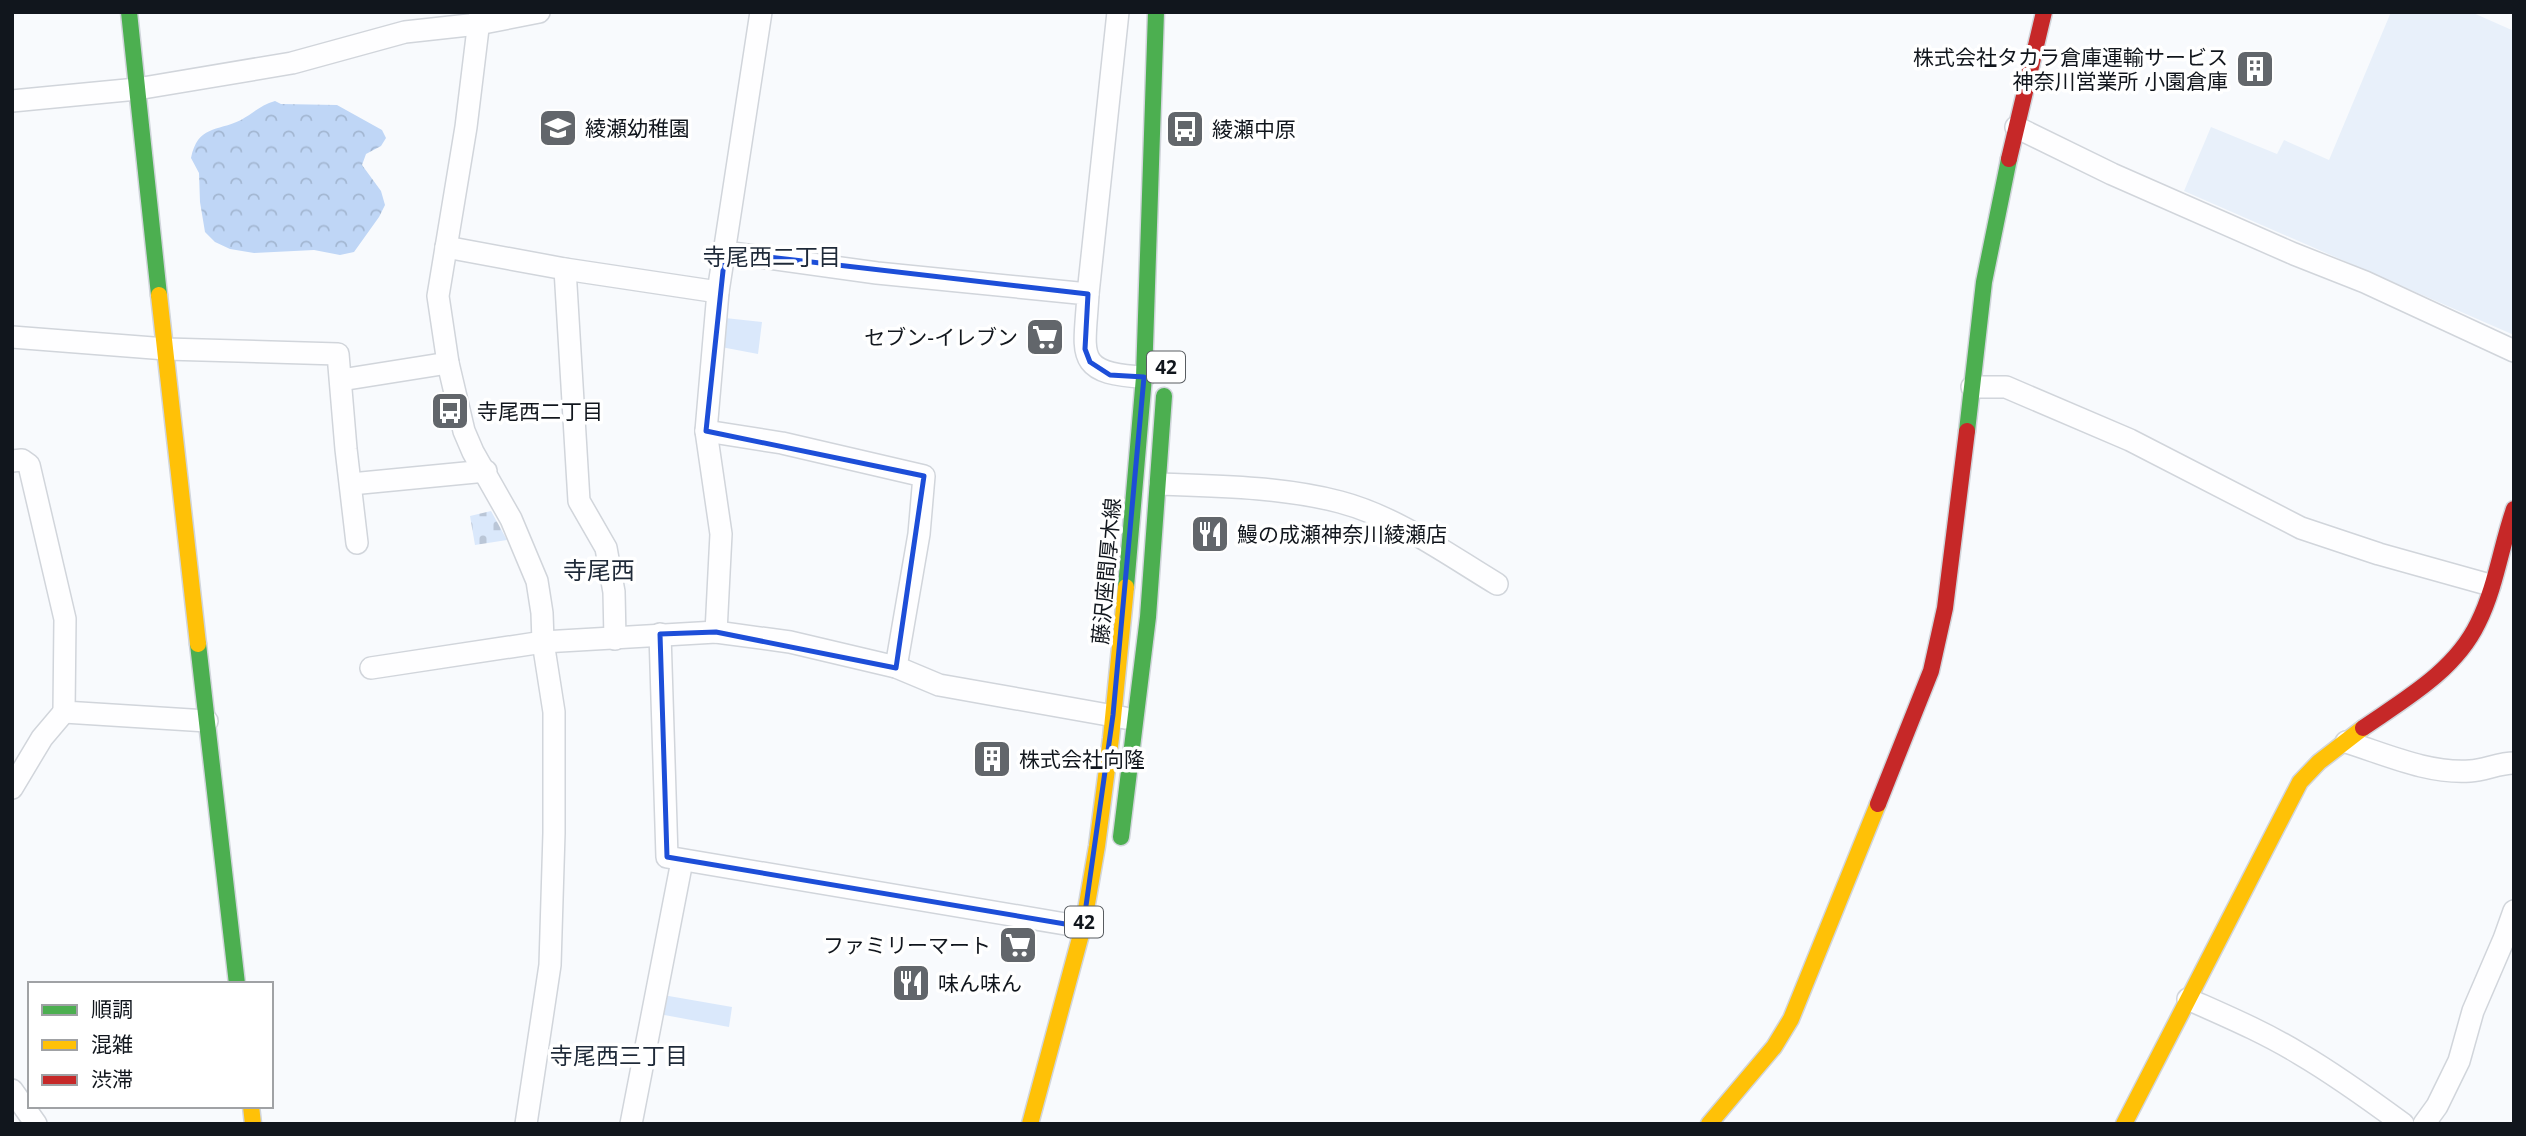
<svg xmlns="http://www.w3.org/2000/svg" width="2526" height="1136" font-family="'Open Sans','Noto Sans JP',sans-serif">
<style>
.built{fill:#e8f0fa}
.forest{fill:url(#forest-crowns)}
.cemetery{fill:url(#cemetery-stones)}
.park{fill:#dae8fb}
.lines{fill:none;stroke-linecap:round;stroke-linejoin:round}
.street-casing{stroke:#d1d5db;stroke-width:24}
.fast-casing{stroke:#d1d5db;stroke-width:19}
.slow-casing{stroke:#d1d5db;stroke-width:19}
.jam-casing{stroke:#d1d5db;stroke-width:19}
.street{stroke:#fefeff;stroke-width:21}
.fast{stroke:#4caf50;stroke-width:16}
.slow{stroke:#ffc107;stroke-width:16}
.jam{stroke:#c62828;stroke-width:16}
.marked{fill:none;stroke:#1d4ed8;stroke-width:5;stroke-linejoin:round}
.labels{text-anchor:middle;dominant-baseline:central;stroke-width:7;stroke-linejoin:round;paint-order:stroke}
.shield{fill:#fff;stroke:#585c61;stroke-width:2}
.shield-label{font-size:19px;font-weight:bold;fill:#11161d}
.poi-label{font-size:21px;fill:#11161d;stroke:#fff;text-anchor:start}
.street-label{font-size:21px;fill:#11161d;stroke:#fff}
.neighbourhood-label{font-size:23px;fill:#1f2a39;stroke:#fff}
.quarter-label{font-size:24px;fill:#1f2a39;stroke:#fff}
</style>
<defs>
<pattern id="forest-crowns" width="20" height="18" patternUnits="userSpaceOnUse" patternTransform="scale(1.75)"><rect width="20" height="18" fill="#bfd6f6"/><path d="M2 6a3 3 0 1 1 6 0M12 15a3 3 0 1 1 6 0" fill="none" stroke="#a3b7d2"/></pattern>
<pattern id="cemetery-stones" width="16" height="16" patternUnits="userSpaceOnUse" patternTransform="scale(1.75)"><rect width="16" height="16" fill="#dae8fb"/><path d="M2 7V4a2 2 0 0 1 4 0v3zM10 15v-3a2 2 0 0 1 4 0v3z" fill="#bac6d7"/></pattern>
</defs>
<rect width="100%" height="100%" fill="#f8fafd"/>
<path class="built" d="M 2391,12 L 2471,12 L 2514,31 L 2514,335 L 2184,191 L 2211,127 L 2277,154 L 2284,140 L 2329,160 Z"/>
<path class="forest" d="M 275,101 L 281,104 L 337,105 L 382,130 L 386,138 L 381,146 L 366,154 L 362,165 L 381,191 L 385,205 L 379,217 L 354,252 L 340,255 L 314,250 L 254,253 L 230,249 L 215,242 L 205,232 L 200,202 L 199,173 L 191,158 C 198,125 216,132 241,120 C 253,113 261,105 275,101 Z"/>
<path class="cemetery" d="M 491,511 L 507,540 L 475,545 L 470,516 Z"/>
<g class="park">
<path d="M 725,318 L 762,322 L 758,354 L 721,347 Z"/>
<path d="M 663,995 L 732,1007 L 729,1027 L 659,1014 Z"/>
</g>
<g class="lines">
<defs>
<g id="street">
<path d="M 480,12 L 466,127 L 438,296 L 448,363 L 464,431 L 473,452 L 511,519 L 537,581 L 542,613 L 543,642 L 554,712 L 554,833 L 550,965 L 526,1124"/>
<path d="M 12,101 L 137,89 L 292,63 L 405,32 L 478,24 L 539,12"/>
<path d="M 2016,127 L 2112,174 L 2294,254 L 2365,282 L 2514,351"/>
<path d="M 446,247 L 565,269 L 718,292"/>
<path d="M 725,252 L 877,273 L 1088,294 C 1085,353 1072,374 1144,377"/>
<path d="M 565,269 L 579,501 L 606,548 L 614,592 L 615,639"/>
<path d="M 1088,294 L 1118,12"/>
<path d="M 12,337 L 166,349 L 338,354 L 346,449 L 357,543"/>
<path d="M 341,380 L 448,363"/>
<path d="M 1972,387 L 2006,387 L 2130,440 L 2301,528 L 2379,554 L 2490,585"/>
<path d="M 706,431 L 782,443 L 924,476 L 919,534 L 896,667"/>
<path d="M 12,461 L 22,460 L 29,465 L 65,619 L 64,712 L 207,721"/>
<path d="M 351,484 L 486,471"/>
<path d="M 1160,484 C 1219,486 1283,487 1340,502 C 1397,517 1447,554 1497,584"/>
<path d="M 716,632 L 721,534 L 706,431 L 718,292 L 761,12"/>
<path d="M 660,634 L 667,857 L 1083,927"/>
<path d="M 371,668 L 543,642 L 716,632 L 790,642 L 896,667 L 939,685 L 1125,718"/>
<path d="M 2346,742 C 2385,754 2428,774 2470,771 C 2485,770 2499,763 2514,763"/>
<path d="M 12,788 L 42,738 L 64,712"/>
<path d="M 2188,999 C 2226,1016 2264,1032 2300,1054 C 2336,1075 2369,1099 2403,1124"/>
<path d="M 12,1090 L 36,1124"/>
<path d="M 631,1124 L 682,861"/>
<path d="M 2424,1124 L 2437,1106 L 2459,1061 L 2473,1011 L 2504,939 L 2514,911"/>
</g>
<g id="fast">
<path d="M 129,12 L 159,295"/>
<path d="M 1967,431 L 1984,282 L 2009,159"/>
<path d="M 1126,587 L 1144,377 L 1156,12"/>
<path d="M 198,644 L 237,984"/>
<path d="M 1121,837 L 1148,617 L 1164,396"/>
</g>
<g id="slow">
<path d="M 159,295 L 198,644"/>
<path d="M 251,1106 L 253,1124"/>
<path d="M 1030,1124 L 1083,927 L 1097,846 L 1111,738 L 1126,587"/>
<path d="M 1709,1124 L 1774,1047 L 1791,1019 L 1878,804"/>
<path d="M 2124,1124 L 2300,782 L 2319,762 L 2363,728"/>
</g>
<g id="jam">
<path d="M 2009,159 L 2044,12"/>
<path d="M 2363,728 C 2405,699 2455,671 2478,623 C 2496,587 2501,546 2514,509"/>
<path d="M 1878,804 L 1931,671 L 1945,608 L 1967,431"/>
</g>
</defs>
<use href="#street" class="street-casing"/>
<use href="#fast" class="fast-casing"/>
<use href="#slow" class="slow-casing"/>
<use href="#jam" class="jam-casing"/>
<use href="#street" class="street"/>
<use href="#fast" class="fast"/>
<use href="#slow" class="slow"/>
<use href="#jam" class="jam"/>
</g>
<path class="marked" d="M 725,252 L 1088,294 L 1085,349 L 1090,362 L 1110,375 L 1144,377 L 1113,715 L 1083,927 L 667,857 L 660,634 L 716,632 L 896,668 L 924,476 L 706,431 Z"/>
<defs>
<symbol id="building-square" viewBox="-11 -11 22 22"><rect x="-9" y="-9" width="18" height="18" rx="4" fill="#62666b" stroke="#fff"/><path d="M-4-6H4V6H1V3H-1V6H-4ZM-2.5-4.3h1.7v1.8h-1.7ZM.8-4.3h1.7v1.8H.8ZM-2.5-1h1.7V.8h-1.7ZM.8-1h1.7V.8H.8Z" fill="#fff"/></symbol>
<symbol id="school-square" viewBox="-11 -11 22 22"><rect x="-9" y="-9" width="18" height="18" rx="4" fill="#62666b" stroke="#fff"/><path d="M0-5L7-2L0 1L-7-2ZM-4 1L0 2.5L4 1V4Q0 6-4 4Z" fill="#fff"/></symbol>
<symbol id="bus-square" viewBox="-11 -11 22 22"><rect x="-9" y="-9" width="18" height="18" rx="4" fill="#62666b" stroke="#fff"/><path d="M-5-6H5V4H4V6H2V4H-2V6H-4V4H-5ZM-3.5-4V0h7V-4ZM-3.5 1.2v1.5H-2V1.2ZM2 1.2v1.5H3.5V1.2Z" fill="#fff"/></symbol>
<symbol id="supermarket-square" viewBox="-11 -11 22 22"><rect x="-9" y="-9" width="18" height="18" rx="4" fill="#62666b" stroke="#fff"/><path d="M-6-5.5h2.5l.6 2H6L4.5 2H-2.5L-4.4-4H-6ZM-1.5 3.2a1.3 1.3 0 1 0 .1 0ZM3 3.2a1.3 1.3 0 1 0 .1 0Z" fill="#fff"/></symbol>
<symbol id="restaurant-square" viewBox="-11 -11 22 22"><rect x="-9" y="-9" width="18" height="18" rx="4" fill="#62666b" stroke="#fff"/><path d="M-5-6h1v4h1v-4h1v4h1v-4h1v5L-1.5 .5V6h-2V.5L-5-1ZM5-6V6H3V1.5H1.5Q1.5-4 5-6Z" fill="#fff"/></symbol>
</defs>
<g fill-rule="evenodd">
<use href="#building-square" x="2233" y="47" width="44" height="44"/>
<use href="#school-square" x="536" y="106" width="44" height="44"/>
<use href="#bus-square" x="1163" y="107" width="44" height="44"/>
<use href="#supermarket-square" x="1023" y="315" width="44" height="44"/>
<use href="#bus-square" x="428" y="389" width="44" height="44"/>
<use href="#restaurant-square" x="1188" y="512" width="44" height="44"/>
<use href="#building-square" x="970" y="737" width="44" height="44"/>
<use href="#supermarket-square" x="996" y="923" width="44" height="44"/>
<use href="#restaurant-square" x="889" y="961" width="44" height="44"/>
</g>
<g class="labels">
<g class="shield">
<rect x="1147" y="351.5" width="38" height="31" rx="5"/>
<rect x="1065" y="906.5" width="38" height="31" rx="5"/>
</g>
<g class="shield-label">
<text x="1166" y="367">42</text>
<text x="1084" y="922">42</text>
</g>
<g class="poi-label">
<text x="2228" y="57" text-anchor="end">株式会社タカラ倉庫運輸サービス<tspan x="2228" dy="24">神奈川営業所 小園倉庫</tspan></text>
<text x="585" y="128">綾瀬幼稚園</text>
<text x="1212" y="129">綾瀬中原</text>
<text x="1018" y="337" text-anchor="end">セブン-イレブン</text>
<text x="477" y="411">寺尾西二丁目</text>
<text x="1237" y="534">鰻の成瀬神奈川綾瀬店</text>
<text x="1019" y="759">株式会社向隆</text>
<text x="991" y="945" text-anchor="end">ファミリーマート</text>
<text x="938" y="983">味ん味ん</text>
</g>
<g class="street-label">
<text transform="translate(1106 571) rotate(-85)">藤沢座間厚木線</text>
</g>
<g class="neighbourhood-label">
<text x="772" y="256">寺尾西二丁目</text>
<text x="619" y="1055">寺尾西三丁目</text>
</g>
<g class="quarter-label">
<text x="599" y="569">寺尾西</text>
</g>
</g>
<rect width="2526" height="1136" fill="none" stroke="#11161d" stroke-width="28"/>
<rect x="28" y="982" width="245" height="126" fill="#ffffff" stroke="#a0a2a5" stroke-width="2"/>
<rect x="42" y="1005" width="35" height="10" fill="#4caf50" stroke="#a0a2a5" stroke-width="2"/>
<text x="91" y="1017" font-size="21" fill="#11161d">順調</text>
<rect x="42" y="1040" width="35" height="10" fill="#ffc107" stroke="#a0a2a5" stroke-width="2"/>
<text x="91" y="1052" font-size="21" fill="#11161d">混雑</text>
<rect x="42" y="1075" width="35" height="10" fill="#c62828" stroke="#a0a2a5" stroke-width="2"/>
<text x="91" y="1087" font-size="21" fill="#11161d">渋滞</text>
</svg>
